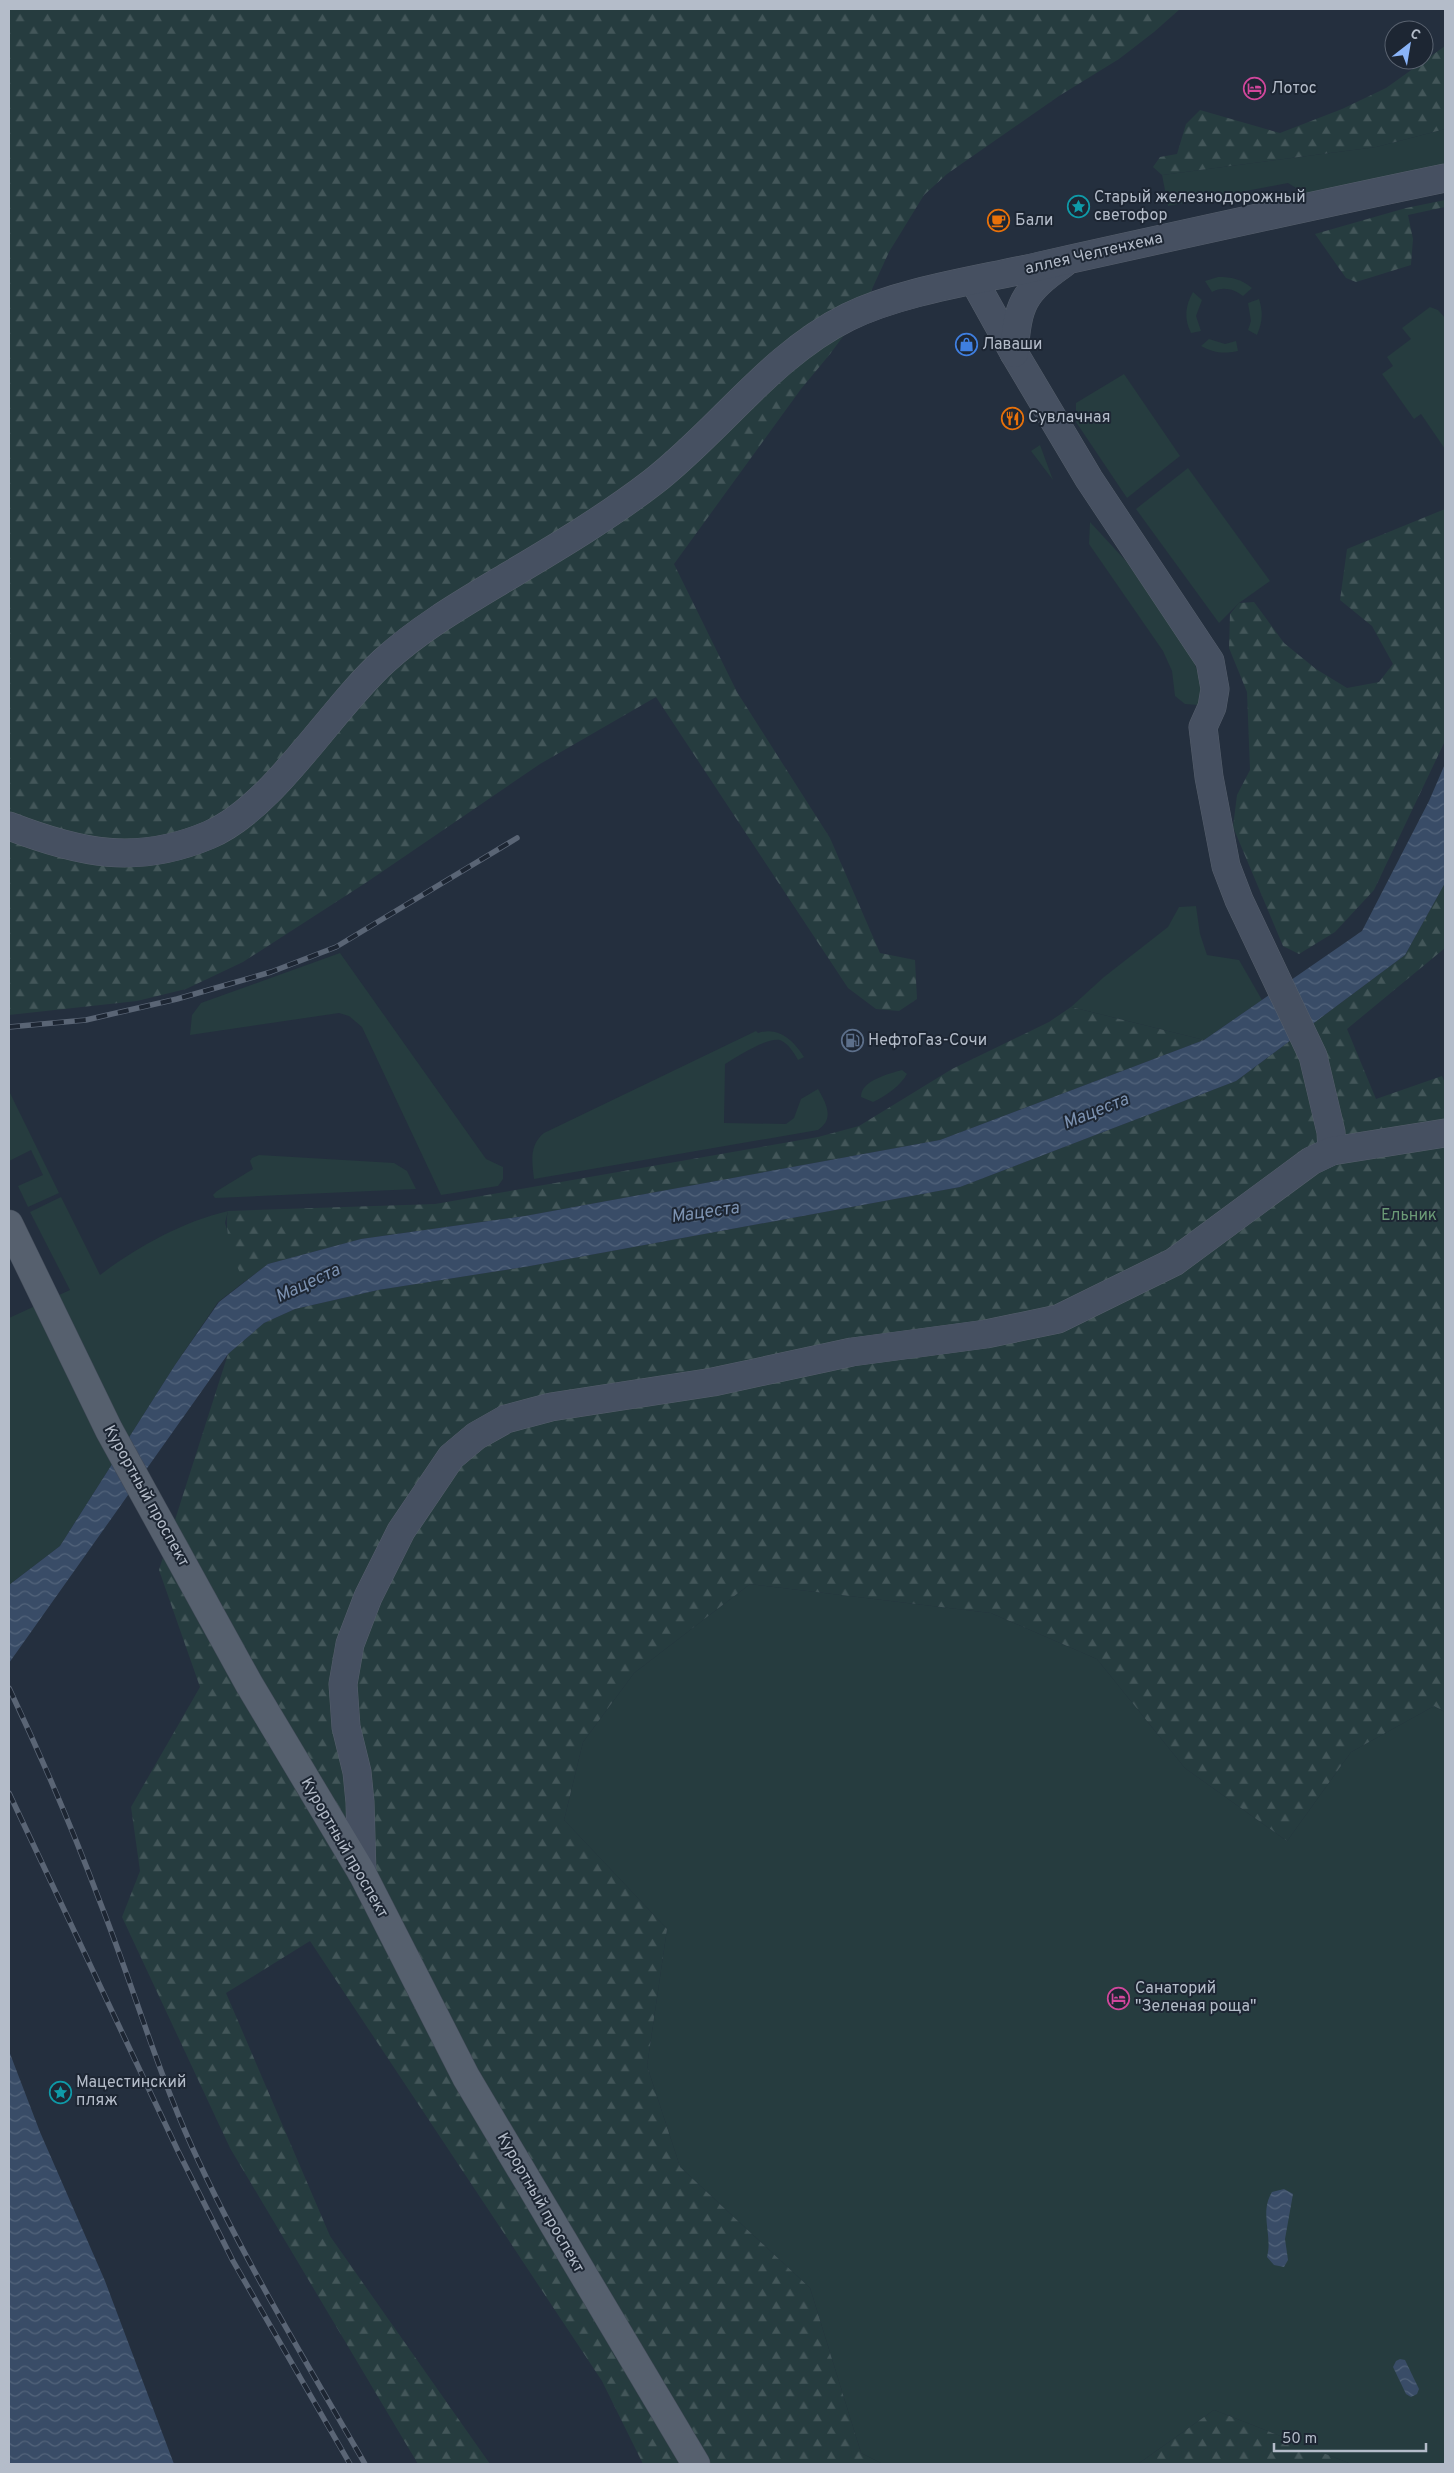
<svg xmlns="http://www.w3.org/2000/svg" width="1454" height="2473" font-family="Overpass,sans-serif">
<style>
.green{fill:#263c3f}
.forest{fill:url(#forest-firs)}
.water{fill:url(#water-waves)}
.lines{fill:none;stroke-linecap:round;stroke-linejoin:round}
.secondary-casing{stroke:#565f6c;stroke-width:29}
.primary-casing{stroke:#414a57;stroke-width:29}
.secondary{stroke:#465061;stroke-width:28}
.primary{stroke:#56606e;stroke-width:28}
.rail-casing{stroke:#5a6575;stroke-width:5.5}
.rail{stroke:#1d2633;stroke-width:4;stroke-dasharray:11;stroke-linecap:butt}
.labels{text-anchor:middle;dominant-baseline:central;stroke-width:4;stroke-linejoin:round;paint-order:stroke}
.poi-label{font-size:16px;fill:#b4bcc9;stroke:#1d2633;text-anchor:start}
.street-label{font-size:16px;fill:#b4bcc9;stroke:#1d2633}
.park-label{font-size:16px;fill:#6b9a76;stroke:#1d2633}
.water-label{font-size:18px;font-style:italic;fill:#7c92b1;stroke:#1d2633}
</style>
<defs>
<pattern id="forest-firs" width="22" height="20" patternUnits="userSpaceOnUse" patternTransform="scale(1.25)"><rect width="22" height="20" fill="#263c3f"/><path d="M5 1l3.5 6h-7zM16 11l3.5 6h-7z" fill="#435659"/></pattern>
<pattern id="water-waves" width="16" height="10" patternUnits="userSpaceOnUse" patternTransform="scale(1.25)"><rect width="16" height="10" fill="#394c67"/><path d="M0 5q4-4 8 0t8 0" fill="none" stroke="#53647b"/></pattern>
</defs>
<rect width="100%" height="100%" fill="#242f3e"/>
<g class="green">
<path d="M 1445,129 L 1445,178 L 1322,204 L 1288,183 L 1168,206 L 1162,175 L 1376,147 Z"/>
<path d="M 1218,277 C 1232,277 1241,279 1252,288 L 1243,296 C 1234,289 1223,286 1212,292 L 1205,281 Z"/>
<path d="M 1193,292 L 1202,300 L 1196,316 L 1201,331 L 1191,333 C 1184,319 1185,306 1193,292 Z"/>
<path d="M 1259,299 C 1263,312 1263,321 1257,335 L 1248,330 L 1251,321 L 1248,303 Z"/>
<path d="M 1430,307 L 1438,310 L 1445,318 L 1445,449 L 1421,414 L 1414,419 L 1382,374 L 1393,366 L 1387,357 L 1411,339 L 1402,328 Z"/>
<path d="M 1209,339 L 1225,344 L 1236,341 L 1238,351 C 1223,354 1214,353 1201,346 Z"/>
<path d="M 1124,374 L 1180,456 L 1127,498 L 1076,422 L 1076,403 Z"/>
<path d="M 1040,445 L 1053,480 L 1031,451 Z"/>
<path d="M 1188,468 L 1270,581 L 1239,603 L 1219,623 L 1136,509 Z"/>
<path d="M 1090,522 L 1126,561 L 1180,639 L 1193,659 L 1205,693 L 1198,705 L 1185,704 L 1175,696 L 1172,671 L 1163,651 L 1089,544 Z"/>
<path d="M 1196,906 L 1200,934 L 1207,955 L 1239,960 L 1262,1000 L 1204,1040 L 1071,1007 L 1104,977 L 1168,927 L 1179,907 Z"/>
<path d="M 340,953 L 486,1159 L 503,1167 L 503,1179 L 498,1186 L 441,1195 L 362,1027 L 349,1016 L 339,1013 L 190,1035 L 192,1015 L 201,1003 Z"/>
<path d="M 756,1031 L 758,1033 C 779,1026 794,1041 804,1057 L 798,1060 C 794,1053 788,1043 780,1040 C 767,1037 737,1057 725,1064 L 724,1123 L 786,1124 L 794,1118 L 801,1099 L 818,1089 C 826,1103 835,1119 818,1130 L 534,1179 C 532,1162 529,1145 544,1133 Z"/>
<path d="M 902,1070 L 907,1074 C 901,1085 885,1097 873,1102 L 861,1097 C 861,1080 889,1074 902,1070 Z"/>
<path d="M 9,1091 L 59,1193 L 28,1207 L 18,1186 L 43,1175 L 31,1150 L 9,1161 Z"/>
<path d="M 259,1155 L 394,1163 L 407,1171 L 416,1189 L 215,1198 L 213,1195 L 217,1191 L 253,1169 L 250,1161 L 252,1158 Z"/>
<path d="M 61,1197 L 100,1275 C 139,1246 182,1222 228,1211 L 225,1223 L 244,1282 L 218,1302 L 175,1365 L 60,1546 L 9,1585 L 9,1318 L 70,1290 L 30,1212 Z"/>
<path d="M 750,1584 L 991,1613 L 1097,1659 L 1185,1768 L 1287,1841 L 1351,1752 L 1434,1706 L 1445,1712 L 1445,2464 L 1351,2464 L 1214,2410 L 1138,2464 L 883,2464 L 861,2453 L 810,2288 L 680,2167 L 647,2066 L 667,1929 L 564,1820 L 583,1742 L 634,1673 Z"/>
</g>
<g class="forest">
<path d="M 9,9 L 1180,9 L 1154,32 L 1119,59 L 1059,96 L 947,174 L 924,195 L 889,252 L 862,311 L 830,354 L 801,389 L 674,564 L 737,692 L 830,838 L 880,953 L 915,960 L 917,999 L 899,1011 L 876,1009 L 848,988 L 656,697 L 540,764 L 367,882 L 243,962 L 186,989 L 137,1001 L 9,1015 Z"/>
<path d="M 1445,46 L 1445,129 L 1376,147 L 1162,175 L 1153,167 L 1160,157 L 1177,154 L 1186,124 L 1200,110 L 1280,133 L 1342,109 L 1386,88 Z"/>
<path d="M 1445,200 L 1445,207 L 1408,215 L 1413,239 L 1411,265 L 1356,282 L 1346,278 L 1315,234 L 1406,208 Z"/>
<path d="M 1445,509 L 1445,741 L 1374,890 L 1335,932 L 1299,954 L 1283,946 L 1233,827 L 1237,795 L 1250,770 L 1247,692 L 1229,648 L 1230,614 L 1239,603 L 1254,602 L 1284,643 L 1316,669 L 1347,688 L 1379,682 L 1393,664 L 1372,626 L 1340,600 L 1347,549 Z"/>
<path d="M 1445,883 L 1445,948 L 1347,1029 L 1376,1099 L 1442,1076 L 1445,1083 L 1445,1712 L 1434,1706 L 1351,1752 L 1287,1841 L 1185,1768 L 1097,1659 L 991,1613 L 750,1584 L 634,1673 L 583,1742 L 564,1820 L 667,1929 L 647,2066 L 680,2167 L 810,2288 L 861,2453 L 883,2464 L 643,2464 L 602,2381 L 310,1941 L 226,1993 L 330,2236 L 490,2464 L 418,2464 L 230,2148 L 122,1917 L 140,1871 L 131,1807 L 200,1687 L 159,1570 L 228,1354 L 264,1323 L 295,1309 L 378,1290 L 530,1266 L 960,1187 L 1236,1081 L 1405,955 Z"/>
<path d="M 1071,1007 L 1204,1040 L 940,1140 L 525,1216 L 361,1239 L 268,1264 L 244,1282 C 235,1263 223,1232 228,1211 L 435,1204 L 818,1137 L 859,1126 L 952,1069 L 1049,1022 Z"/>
<path d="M 1214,2410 L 1351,2464 L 1138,2464 Z"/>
</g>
<g class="water">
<path d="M 1445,764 L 1445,883 L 1405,955 L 1236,1081 L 960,1187 L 530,1266 L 378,1290 L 295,1309 L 264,1323 L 228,1354 L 9,1663 L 9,1585 L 60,1546 L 175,1365 L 219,1302 L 268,1264 L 361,1239 L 525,1216 L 940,1140 L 1204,1040 L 1362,931 L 1429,801 Z"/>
<path d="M 9,2051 L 40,2132 L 105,2281 L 174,2464 L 9,2464 Z"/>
<path d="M 1284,2189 L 1293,2194 L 1285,2239 L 1288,2260 L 1284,2267 L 1274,2265 L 1267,2257 C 1273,2236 1259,2213 1272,2192 Z"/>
<path d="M 1400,2359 L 1405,2360 L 1419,2389 L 1417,2394 L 1411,2397 L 1406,2394 L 1393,2367 L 1396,2361 Z"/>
</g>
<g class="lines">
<defs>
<g id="secondary">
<path d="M 974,281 L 1014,353 L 1089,479 L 1210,661 L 1215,689 L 1212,707 L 1203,727 L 1209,777 L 1226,866 L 1239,900 L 1313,1056 L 1331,1132 L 1332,1151"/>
<path d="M 1014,353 C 1018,304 1022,293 1063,264"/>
<path d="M 9,826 C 79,853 136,866 209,835 C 274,807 330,710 384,661 C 419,629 460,605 500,581 C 552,550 605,519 653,482 C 720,430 771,355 848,317 C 904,290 980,280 1040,266 C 1175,236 1310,206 1445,178"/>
<path d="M 362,1873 L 360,1802 L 357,1772 L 346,1727 L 343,1684 L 350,1644 L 368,1597 L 401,1531 L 451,1457 L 476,1436 L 506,1419 L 551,1407 L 713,1382 L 852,1352 L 986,1334 L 1058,1319 L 1174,1262 L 1311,1161 L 1332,1151 L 1445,1133"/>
</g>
<path id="primary" d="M 9,1224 L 109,1430 L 249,1684 L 362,1873 L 466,2077 L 696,2464"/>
</defs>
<use href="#secondary" class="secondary-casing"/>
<use href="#primary" class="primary-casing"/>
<use href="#secondary" class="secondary"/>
<use href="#primary" class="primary"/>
<defs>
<g id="rail">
<path d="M 9,1027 L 86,1020 L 177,999 L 271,972 L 336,947 L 517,838"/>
<path d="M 9,1688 C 42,1758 73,1830 100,1902 C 132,1983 156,2067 192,2147 C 242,2257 305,2360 365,2464"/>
<path d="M 9,1793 L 178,2151 L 233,2261 L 350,2464"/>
</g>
</defs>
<use href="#rail" class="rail-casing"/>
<use href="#rail" class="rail"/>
</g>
<defs>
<symbol id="hotel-ring" viewBox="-11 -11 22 22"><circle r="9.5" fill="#1d2633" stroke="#d1479c" stroke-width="1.5"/><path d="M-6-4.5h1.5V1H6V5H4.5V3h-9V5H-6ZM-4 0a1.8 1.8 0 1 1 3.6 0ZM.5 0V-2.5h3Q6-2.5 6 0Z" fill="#d1479c"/></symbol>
<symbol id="sight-ring" viewBox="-11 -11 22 22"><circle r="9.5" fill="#1d2633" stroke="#0f9aa8" stroke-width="1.5"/><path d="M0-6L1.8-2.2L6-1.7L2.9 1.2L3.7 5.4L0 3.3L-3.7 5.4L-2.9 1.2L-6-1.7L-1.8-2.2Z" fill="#0f9aa8"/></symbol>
<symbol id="cafe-ring" viewBox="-11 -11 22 22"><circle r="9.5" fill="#1d2633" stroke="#e8710a" stroke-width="1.5"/><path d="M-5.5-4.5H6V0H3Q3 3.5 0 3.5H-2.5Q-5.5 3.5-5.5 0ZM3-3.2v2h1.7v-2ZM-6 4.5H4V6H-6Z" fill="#e8710a"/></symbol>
<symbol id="shop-ring" viewBox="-11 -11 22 22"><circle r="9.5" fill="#1d2633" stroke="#3f7fe0" stroke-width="1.5"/><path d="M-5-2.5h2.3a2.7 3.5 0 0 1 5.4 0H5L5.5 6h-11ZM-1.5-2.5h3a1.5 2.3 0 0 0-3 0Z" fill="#3f7fe0"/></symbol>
<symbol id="restaurant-ring" viewBox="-11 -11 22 22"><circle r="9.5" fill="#1d2633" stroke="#e8710a" stroke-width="1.5"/><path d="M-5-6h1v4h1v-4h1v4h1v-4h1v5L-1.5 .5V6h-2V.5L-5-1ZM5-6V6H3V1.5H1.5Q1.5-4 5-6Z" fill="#e8710a"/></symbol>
<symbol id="fuel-ring" viewBox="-11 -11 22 22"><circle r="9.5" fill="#1d2633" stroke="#5c6f8a" stroke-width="1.5"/><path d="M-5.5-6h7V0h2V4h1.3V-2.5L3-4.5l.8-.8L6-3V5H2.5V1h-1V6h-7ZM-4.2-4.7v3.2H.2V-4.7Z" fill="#5c6f8a"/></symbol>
</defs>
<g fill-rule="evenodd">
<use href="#hotel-ring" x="1242" y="76" width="25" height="25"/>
<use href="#sight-ring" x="1066" y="194" width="25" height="25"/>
<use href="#cafe-ring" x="986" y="208" width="25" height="25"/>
<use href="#shop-ring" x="954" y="332" width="25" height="25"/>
<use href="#restaurant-ring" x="1000" y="406" width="25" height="25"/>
<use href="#fuel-ring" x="840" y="1028" width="25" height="25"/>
<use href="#hotel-ring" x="1106" y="1986" width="25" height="25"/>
<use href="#sight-ring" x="48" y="2080" width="25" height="25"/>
</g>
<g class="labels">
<g class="poi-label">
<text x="1271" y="89">Лотос</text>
<text x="1094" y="198">Старый железнодорожный<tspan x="1094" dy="18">светофор</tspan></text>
<text x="1015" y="221">Бали</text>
<text x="982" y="345">Лаваши</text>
<text x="1028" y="418">Сувлачная</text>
<text x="868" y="1041">НефтоГаз-Сочи</text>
<text x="1135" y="1989">Санаторий<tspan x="1135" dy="18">"Зеленая роща"</tspan></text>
<text x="76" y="2083">Мацестинский<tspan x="76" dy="18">пляж</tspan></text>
</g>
<g class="street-label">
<text transform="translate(1094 254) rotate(-13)">аллея Челтенхема</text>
<text transform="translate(146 1496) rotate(61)">Курортный проспект</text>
<text transform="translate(344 1848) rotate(60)">Курортный проспект</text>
<text transform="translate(540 2203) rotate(60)">Курортный проспект</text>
</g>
<g class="park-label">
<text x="1409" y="1216">Ельник</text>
</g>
<g class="water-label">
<text transform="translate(1096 1112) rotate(-22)">Мацеста</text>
<text transform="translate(705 1213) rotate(-8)">Мацеста</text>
<text transform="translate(308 1284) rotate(-25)">Мацеста</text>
</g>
</g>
<rect width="1454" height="2473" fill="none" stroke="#b4bcc9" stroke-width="20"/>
<g transform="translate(1409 45) rotate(31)"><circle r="24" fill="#1d2633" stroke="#59626f"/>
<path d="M0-4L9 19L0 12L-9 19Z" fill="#8ab4f8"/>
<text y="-8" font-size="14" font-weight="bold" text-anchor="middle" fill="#b4bcc9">С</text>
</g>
<path d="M1274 2443v8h152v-8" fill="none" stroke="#b4bcc9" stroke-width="2.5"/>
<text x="1282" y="2443" font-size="15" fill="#b4bcc9" stroke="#1d2633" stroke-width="4" paint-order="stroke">50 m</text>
</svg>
